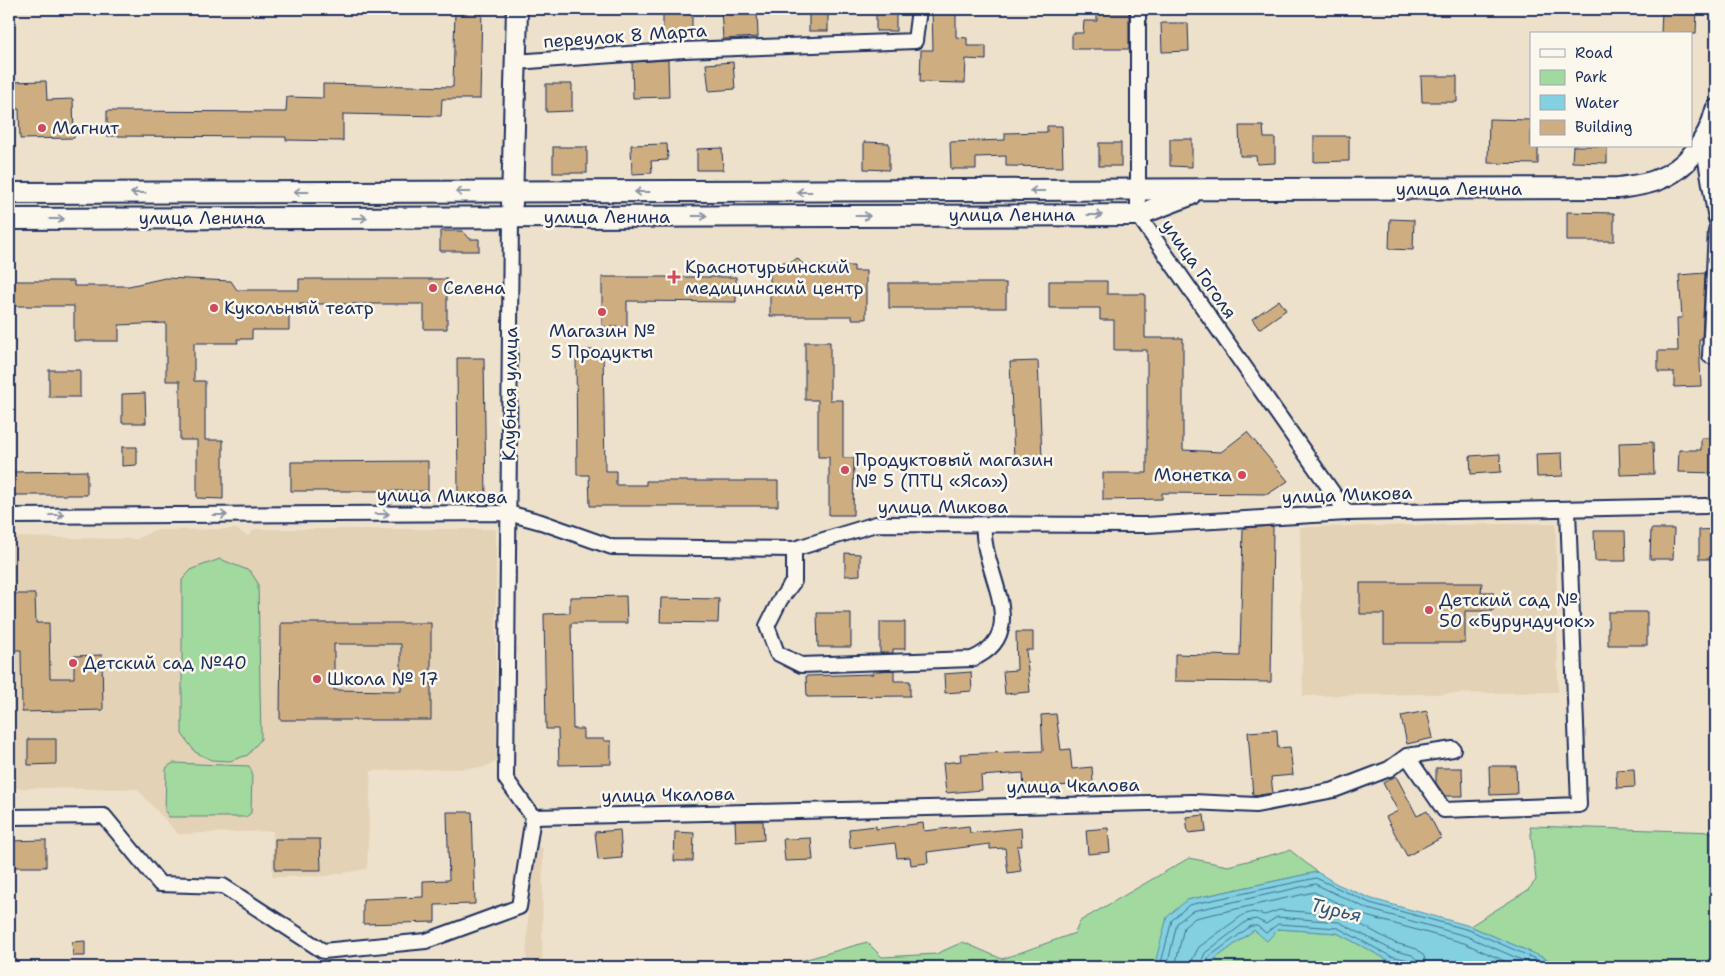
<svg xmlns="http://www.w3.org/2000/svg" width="1725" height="976" font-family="'Shantell Sans',sans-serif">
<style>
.built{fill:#e4d2b6}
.green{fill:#a1d99e;stroke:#5e847e}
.water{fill:#82d0e0;stroke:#5990ac}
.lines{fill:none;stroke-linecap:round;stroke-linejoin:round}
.shore{stroke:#446f92;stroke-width:1}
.building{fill:#ceae81;stroke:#1b2f5e;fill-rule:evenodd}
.street-casing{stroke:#1b2f5e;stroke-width:18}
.secondary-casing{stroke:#1b2f5e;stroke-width:24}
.street{stroke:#fbf7ec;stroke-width:14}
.secondary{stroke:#fbf7ec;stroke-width:20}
.oneway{stroke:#8b93a5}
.poi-dot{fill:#d1495b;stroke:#fbf7ec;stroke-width:2}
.labels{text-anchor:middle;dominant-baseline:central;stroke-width:5;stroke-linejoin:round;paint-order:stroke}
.street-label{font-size:18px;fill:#1b2f5e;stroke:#fbf7ec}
.poi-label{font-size:18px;fill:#1b2f5e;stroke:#fbf7ec;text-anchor:start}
.water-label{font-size:19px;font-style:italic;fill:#35577e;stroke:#fbf7ec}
</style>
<rect width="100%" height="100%" fill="#eee1cc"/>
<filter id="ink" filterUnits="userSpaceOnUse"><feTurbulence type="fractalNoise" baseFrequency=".02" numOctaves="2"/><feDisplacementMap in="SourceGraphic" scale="10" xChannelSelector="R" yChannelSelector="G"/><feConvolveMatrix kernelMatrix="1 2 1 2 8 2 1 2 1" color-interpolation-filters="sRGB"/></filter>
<g filter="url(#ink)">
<g class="built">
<path d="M 1556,523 L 1558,692 L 1303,696 L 1300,527 Z"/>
<path d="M 236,529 L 248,536 L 255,529 L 496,529 L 496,762 L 482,768 L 371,771 L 367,869 L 326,876 L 272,877 L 273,831 L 178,834 L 137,789 L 9,788 L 9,537 L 137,539 L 154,530 Z"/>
<path d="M 531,847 L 543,848 L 542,967 L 526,967 Z"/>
</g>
<g class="green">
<path d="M 220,559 L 250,571 L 258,583 L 261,739 L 248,755 L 230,761 L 211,760 L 195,752 L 182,734 L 182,580 L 192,569 Z"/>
<path d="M 173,763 L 249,766 L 252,772 L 251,813 L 246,817 L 169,817 L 165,811 L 166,770 L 167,767 Z"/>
<path d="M 1530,826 L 1716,832 L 1716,967 L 1565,967 L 1470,926 L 1528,890 L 1536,880 Z"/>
<path d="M 1290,850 L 1317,872 L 1187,900 L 1154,967 L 779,967 L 867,942 L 882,957 L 936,954 L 963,942 L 1002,959 L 1075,933 L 1080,921 L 1189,858 L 1228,866 Z"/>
<path d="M 1278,929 L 1337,933 L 1388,960 L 1417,967 L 1209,967 L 1212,961 L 1254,930 Z"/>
</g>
<path class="water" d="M 1317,872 L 1337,884 L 1372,899 L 1470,926 L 1565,967 L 1417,967 L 1388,960 L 1337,933 L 1278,929 L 1267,941 L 1254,930 L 1212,961 L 1209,967 L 1154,967 L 1167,917 L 1187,900 Z"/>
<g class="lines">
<g class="shore">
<path d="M 1160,967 L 1172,920 L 1189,905 L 1316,878 L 1370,903 L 1469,930 L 1554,967"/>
<path d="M 1167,967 L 1177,923 L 1192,911 L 1315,884 L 1368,909 L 1466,936 L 1538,967"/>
<path d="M 1175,967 L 1184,927 L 1195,918 L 1314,892 L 1366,916 L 1464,943 L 1518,967"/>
<path d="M 1191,967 L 1193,958 L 1199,947 L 1243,915 L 1253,912 L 1265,915 L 1279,910 L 1343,915 L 1395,943 L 1417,949 L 1424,956 L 1426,967"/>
<path d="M 1199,967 L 1205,953 L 1247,921 L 1256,919 L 1266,924 L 1277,917 L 1339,922 L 1392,950 L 1412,955 L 1417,960 L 1419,967"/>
<path d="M 1205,967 L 1209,957 L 1251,926 L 1257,926 L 1266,933 L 1278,924 L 1338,928 L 1390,956 L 1409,960 L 1413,967"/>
</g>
</g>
<g class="building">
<path d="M 455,9 L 482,9 L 480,99 L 442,99 L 441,116 L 343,114 L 343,141 L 286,140 L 286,137 L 107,136 L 107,111 L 286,112 L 287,97 L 323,98 L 323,84 L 453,87 Z"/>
<rect x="663" y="9" width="29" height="28"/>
<path d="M 721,9 L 757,9 L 758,37 L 723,39 Z"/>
<path d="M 932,9 L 956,9 L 956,37 L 967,38 L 967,46 L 986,46 L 986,60 L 966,59 L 965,83 L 920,82 L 921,50 L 933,50 Z"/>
<path d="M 1097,9 L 1129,9 L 1129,49 L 1072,49 L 1072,33 L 1083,33 L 1084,21 L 1097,21 Z"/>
<path d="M 1662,9 L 1697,9 L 1696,34 L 1661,34 Z"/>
<rect x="809" y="10" width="19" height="21"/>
<rect x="876" y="10" width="20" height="21"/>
<path d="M 1161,23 L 1188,23 L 1189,51 L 1162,52 Z"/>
<path d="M 668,60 L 669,97 L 633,98 L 632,62 Z"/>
<path d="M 733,62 L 735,89 L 709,91 L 706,64 Z"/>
<path d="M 1421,76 L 1457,76 L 1457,102 L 1422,102 Z"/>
<path d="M 46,81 L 47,100 L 73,99 L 74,138 L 20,139 L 19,109 L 9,109 L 9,82 Z"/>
<path d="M 546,84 L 572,84 L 572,111 L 546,112 Z"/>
<path d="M 1489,119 L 1531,120 L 1531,146 L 1538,146 L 1538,164 L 1488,163 Z"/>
<path d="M 1047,126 L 1062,126 L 1063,167 L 1006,166 L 1006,156 L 976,157 L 976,169 L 951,169 L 950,142 L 1005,140 L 1005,133 L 1047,132 Z"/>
<path d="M 1239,126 L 1263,126 L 1264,138 L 1275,138 L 1275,163 L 1257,164 L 1256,156 L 1240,156 Z"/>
<path d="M 1314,136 L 1349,136 L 1349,161 L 1314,162 Z"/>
<path d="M 1170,139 L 1192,139 L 1192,167 L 1170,166 Z"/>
<path d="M 864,142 L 889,143 L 889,170 L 864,169 Z"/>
<rect x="1099" y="143" width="22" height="23"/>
<path d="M 667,144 L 668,160 L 651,161 L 652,173 L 632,174 L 631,145 Z"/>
<path d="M 1573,146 L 1607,146 L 1607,163 L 1572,162 Z"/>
<rect x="553" y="147" width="34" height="26"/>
<path d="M 722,148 L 723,170 L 697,170 L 697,149 Z"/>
<path d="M 1567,212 L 1614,213 L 1614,241 L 1567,241 Z"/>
<path d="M 1390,219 L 1414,220 L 1413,250 L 1389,249 Z"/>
<path d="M 440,231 L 463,231 L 470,239 L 479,239 L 479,251 L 440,251 Z"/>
<path d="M 797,258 L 805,266 L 854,266 L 854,271 L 866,271 L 866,319 L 852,319 L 852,316 L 770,316 L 770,270 L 783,270 L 783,262 L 792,262 Z"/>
<path d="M 1705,273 L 1702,339 L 1699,339 L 1701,386 L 1674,387 L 1674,372 L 1658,372 L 1658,351 L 1678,351 L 1677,318 L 1682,318 L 1679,275 Z"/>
<path d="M 602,277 L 736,277 L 736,302 L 627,301 L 627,327 L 602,327 Z"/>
<path d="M 165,278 L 231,281 L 237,290 L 299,290 L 299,279 L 447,279 L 447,329 L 424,329 L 424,304 L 299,304 L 299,313 L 289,313 L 289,330 L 252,330 L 252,339 L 237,339 L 238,343 L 194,343 L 194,381 L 205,381 L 205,440 L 223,440 L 223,499 L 197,498 L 197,440 L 180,440 L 180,381 L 166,381 L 166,323 L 119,325 L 119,341 L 74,341 L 74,306 L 9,306 L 9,281 L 74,281 L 74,286 L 129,286 Z"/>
<path d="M 1049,281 L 1107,281 L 1107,294 L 1145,294 L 1145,338 L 1183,338 L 1183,450 L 1221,452 L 1247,432 L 1288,481 L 1268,494 L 1162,493 L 1162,499 L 1103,500 L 1103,473 L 1147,473 L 1147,350 L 1114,350 L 1114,320 L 1100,320 L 1100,308 L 1049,308 Z"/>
<rect x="889" y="283" width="117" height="25"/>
<path d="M 1279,300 L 1286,310 L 1259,329 L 1252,319 Z"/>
<path d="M 805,342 L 830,342 L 830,400 L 843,400 L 843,458 L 854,458 L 853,515 L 829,515 L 829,457 L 818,457 L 818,400 L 805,400 Z"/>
<path d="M 576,350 L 603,350 L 605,471 L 616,471 L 616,485 L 646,485 L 646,481 L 778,481 L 778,506 L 590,506 L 589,475 L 577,475 Z"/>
<path d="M 457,358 L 484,358 L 486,499 L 458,499 Z"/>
<path d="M 1038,361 L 1042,458 L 1014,459 L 1010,362 Z"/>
<rect x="49" y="370" width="31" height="27"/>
<path d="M 145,393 L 146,423 L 122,423 L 122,394 Z"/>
<path d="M 1701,438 L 1716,438 L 1716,473 L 1678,472 L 1679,450 L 1701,450 Z"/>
<path d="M 1653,442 L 1654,474 L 1620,475 L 1619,443 Z"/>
<path d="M 122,447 L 137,447 L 137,465 L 122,466 Z"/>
<path d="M 1562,453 L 1563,476 L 1537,477 L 1536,454 Z"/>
<path d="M 1500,454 L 1501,472 L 1471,474 L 1470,456 Z"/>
<path d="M 428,461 L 428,491 L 291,491 L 291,462 Z"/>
<path d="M 87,471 L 87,495 L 9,495 L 9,472 Z"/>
<path d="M 1273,526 L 1271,682 L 1175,681 L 1175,654 L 1240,656 L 1243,528 Z"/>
<path d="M 1651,529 L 1674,529 L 1673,559 L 1650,559 Z"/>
<path d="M 1716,529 L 1716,559 L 1699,559 L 1699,530 Z"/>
<path d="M 1594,531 L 1625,531 L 1626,561 L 1595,561 Z"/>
<path d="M 845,553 L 860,554 L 860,575 L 845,576 Z"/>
<path d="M 1360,583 L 1482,583 L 1481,592 L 1493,592 L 1493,611 L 1465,611 L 1465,643 L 1384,643 L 1384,614 L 1360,614 Z"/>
<path d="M 9,594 L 35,594 L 36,623 L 49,623 L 50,678 L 74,678 L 74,656 L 102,655 L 103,710 L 22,712 L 21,650 L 9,650 Z"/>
<path d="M 626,596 L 627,623 L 571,623 L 573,729 L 583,729 L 583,739 L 604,739 L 604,741 L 611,741 L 611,764 L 559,765 L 558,729 L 546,729 L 544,614 L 570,613 L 570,597 Z"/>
<path d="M 661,598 L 719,599 L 718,623 L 660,622 Z"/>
<rect x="1608" y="612" width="39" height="33"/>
<path d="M 817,613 L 851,613 L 851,647 L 818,647 Z"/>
<path d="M 880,622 L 905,622 L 905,649 L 893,649 L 893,653 L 880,653 Z"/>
<path d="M 281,623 L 431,623 L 431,720 L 280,720 ZM 334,644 L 401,644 L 401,691 L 334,690 Z"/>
<path d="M 1016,632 L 1033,632 L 1033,650 L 1026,650 L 1030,692 L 1005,694 L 1003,671 L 1017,670 Z"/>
<path d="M 894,670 L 894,681 L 910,681 L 910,696 L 807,697 L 806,676 L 873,674 L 873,671 Z"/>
<path d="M 971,672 L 972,691 L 945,693 L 944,674 Z"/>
<path d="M 1427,711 L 1433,738 L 1407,744 L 1401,716 Z"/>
<path d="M 1056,714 L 1061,750 L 1070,749 L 1072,769 L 1092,767 L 1093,783 L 1024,789 L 1023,773 L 981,776 L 982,790 L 946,793 L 943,763 L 961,761 L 960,754 L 1043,751 L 1041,715 Z"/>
<path d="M 1277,730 L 1278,748 L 1290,747 L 1293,775 L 1271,777 L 1273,793 L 1253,796 L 1248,732 Z"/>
<path d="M 28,739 L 56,739 L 56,764 L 28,765 Z"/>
<path d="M 1489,766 L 1516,766 L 1517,794 L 1490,795 Z"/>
<path d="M 1436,768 L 1462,768 L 1463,796 L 1445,796 L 1436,783 Z"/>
<path d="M 1634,769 L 1635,787 L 1617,788 L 1616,770 Z"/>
<path d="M 1396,776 L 1417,816 L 1427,811 L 1441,838 L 1407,856 L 1386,817 L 1398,811 L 1383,783 Z"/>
<path d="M 447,812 L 472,812 L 475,904 L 435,905 L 435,922 L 363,924 L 363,899 L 423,897 L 423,881 L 449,880 Z"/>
<path d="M 1204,815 L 1206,831 L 1188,833 L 1186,817 Z"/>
<path d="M 735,821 L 763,821 L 764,840 L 736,842 Z"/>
<path d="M 923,823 L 924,831 L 969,826 L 970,833 L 1021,828 L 1022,846 L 1017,846 L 1021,871 L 1008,873 L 1005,848 L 990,849 L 990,844 L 927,852 L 928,863 L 911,865 L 910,857 L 897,858 L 895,843 L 850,848 L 849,829 L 876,826 L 876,829 Z"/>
<path d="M 1108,828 L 1110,852 L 1088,854 L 1086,830 Z"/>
<path d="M 620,830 L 622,858 L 598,860 L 595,832 Z"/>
<path d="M 675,832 L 694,833 L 693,861 L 674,861 Z"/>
<path d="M 811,838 L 813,860 L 785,861 L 783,839 Z"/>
<path d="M 275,839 L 320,839 L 321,870 L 275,870 Z"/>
<path d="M 46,840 L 46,867 L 9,867 L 9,841 Z"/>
<path d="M 85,941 L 85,956 L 73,956 L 72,942 Z"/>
</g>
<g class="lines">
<defs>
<g id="street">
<path d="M 1138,9 L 1138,215 L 1347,513"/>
<path d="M 515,62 L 684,50 L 915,41 L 919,9"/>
<path d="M 1703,143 L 1716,219"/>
<path d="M 511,217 L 506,779 L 533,817"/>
<path d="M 1710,356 L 1716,230"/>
<path d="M 9,516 L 508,513 L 541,522 L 612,547 L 794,549 L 876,524 L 1146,525 L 1347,513 L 1706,506"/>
<path d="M 794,549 L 794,581 L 780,600 L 767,626 L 777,653 L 801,665 L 972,659 C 1034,633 980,570 984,526"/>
<path d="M 1407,756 L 1444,810 L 1579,805 L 1568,510"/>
<path d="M 9,817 L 104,816 L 160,884 L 223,886 L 323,951 L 426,941 L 519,907 L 533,817"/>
<path d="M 533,817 L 1192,802 L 1256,805 L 1334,790 L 1389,769 L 1407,756 L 1453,749"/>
</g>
<g id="secondary">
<path d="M 9,193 L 1618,188 C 1631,186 1645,185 1657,180 C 1686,169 1709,140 1716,110"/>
<path d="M 512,204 L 517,9"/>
<path d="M 9,219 L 1138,215 L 1190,195"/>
</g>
</defs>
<use href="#street" class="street-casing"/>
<use href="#secondary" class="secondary-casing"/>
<use href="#street" class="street"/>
<use href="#secondary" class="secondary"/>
</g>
<defs><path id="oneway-shaft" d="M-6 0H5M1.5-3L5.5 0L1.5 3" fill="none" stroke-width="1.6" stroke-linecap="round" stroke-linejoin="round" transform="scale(1.25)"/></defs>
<g class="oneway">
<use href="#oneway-shaft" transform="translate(1037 191) rotate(180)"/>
<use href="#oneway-shaft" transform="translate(301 192) rotate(-180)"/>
<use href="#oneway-shaft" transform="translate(463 192) rotate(-180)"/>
<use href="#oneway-shaft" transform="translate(642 192) rotate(180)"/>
<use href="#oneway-shaft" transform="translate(804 192) rotate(180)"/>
<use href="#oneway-shaft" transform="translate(138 193) rotate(180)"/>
<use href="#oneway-shaft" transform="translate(1095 215)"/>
<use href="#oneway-shaft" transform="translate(700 216)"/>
<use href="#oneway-shaft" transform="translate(863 216)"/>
<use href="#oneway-shaft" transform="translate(360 218)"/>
<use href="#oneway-shaft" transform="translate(57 219)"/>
<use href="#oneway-shaft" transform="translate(382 514)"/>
<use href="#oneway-shaft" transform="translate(57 515)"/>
<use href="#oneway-shaft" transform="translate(220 515)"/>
</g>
</g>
<g class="poi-dot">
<circle cx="42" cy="128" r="5"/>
<path d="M671.5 269.5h5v5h5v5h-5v5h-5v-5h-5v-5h5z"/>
<circle cx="433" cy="288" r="5"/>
<circle cx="214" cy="308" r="5"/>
<circle cx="602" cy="312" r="5"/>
<circle cx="845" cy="470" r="5"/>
<circle cx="1242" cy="475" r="5"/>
<circle cx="1429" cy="610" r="5"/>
<circle cx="73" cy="663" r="5"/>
<circle cx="317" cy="679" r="5"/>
</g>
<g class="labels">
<g class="street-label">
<text transform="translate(625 36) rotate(-4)">переулок 8 Марта</text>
<text x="1459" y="189">улица Ленина</text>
<text x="1012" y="215">улица Ленина</text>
<text x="607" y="217">улица Ленина</text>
<text x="202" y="218">улица Ленина</text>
<text transform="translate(1199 269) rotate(55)">улица Гоголя</text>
<text transform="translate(510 394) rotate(-89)">Клубная улица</text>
<text transform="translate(1347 495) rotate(-2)">улица Микова</text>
<text transform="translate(442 496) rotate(1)">улица Микова</text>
<text x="943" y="507">улица Микова</text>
<text transform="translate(1073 786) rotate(-1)">улица Чкалова</text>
<text transform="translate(668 795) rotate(-1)">улица Чкалова</text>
</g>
<g class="poi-label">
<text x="52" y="128">Магнит</text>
<text x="685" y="267">Краснотурьинский<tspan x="685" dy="21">медицинский центр</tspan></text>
<text x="443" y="288">Селена</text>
<text x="224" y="308">Кукольный театр</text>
<text x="602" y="331" text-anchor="middle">Магазин №<tspan x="602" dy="21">5 Продукты</tspan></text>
<text x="855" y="460">Продуктовый магазин<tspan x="855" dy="21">№ 5 (ПТЦ «Яса»)</tspan></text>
<text x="1232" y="475" text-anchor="end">Монетка</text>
<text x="1439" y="600">Детский сад №<tspan x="1439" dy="21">50 «Бурундучок»</tspan></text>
<text x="83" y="663">Детский сад №40</text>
<text x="327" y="679">Школа № 17</text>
</g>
<g class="water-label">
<text transform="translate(1336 910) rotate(13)">Турья</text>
</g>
</g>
<rect width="1725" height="976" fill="none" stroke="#fbf7ec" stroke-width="30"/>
<rect x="15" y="15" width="1695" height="946" fill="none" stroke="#1b2f5e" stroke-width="2" filter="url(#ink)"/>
<rect x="1530" y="32" width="162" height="115" fill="#fbf7ec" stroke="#a1a7b3"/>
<rect x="1540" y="49" width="25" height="8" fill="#fbf7ec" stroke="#a1a7b3"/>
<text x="1575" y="58" font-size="15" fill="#1b2f5e">Road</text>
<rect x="1540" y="70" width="25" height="15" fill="#a1d99e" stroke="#a1a7b3"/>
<text x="1575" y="82" font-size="15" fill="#1b2f5e">Park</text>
<rect x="1540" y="95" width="25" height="15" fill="#82d0e0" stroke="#a1a7b3"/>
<text x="1575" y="108" font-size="15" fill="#1b2f5e">Water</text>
<rect x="1540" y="120" width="25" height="15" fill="#ceae81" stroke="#a1a7b3"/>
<text x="1575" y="132" font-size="15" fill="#1b2f5e">Building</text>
</svg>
